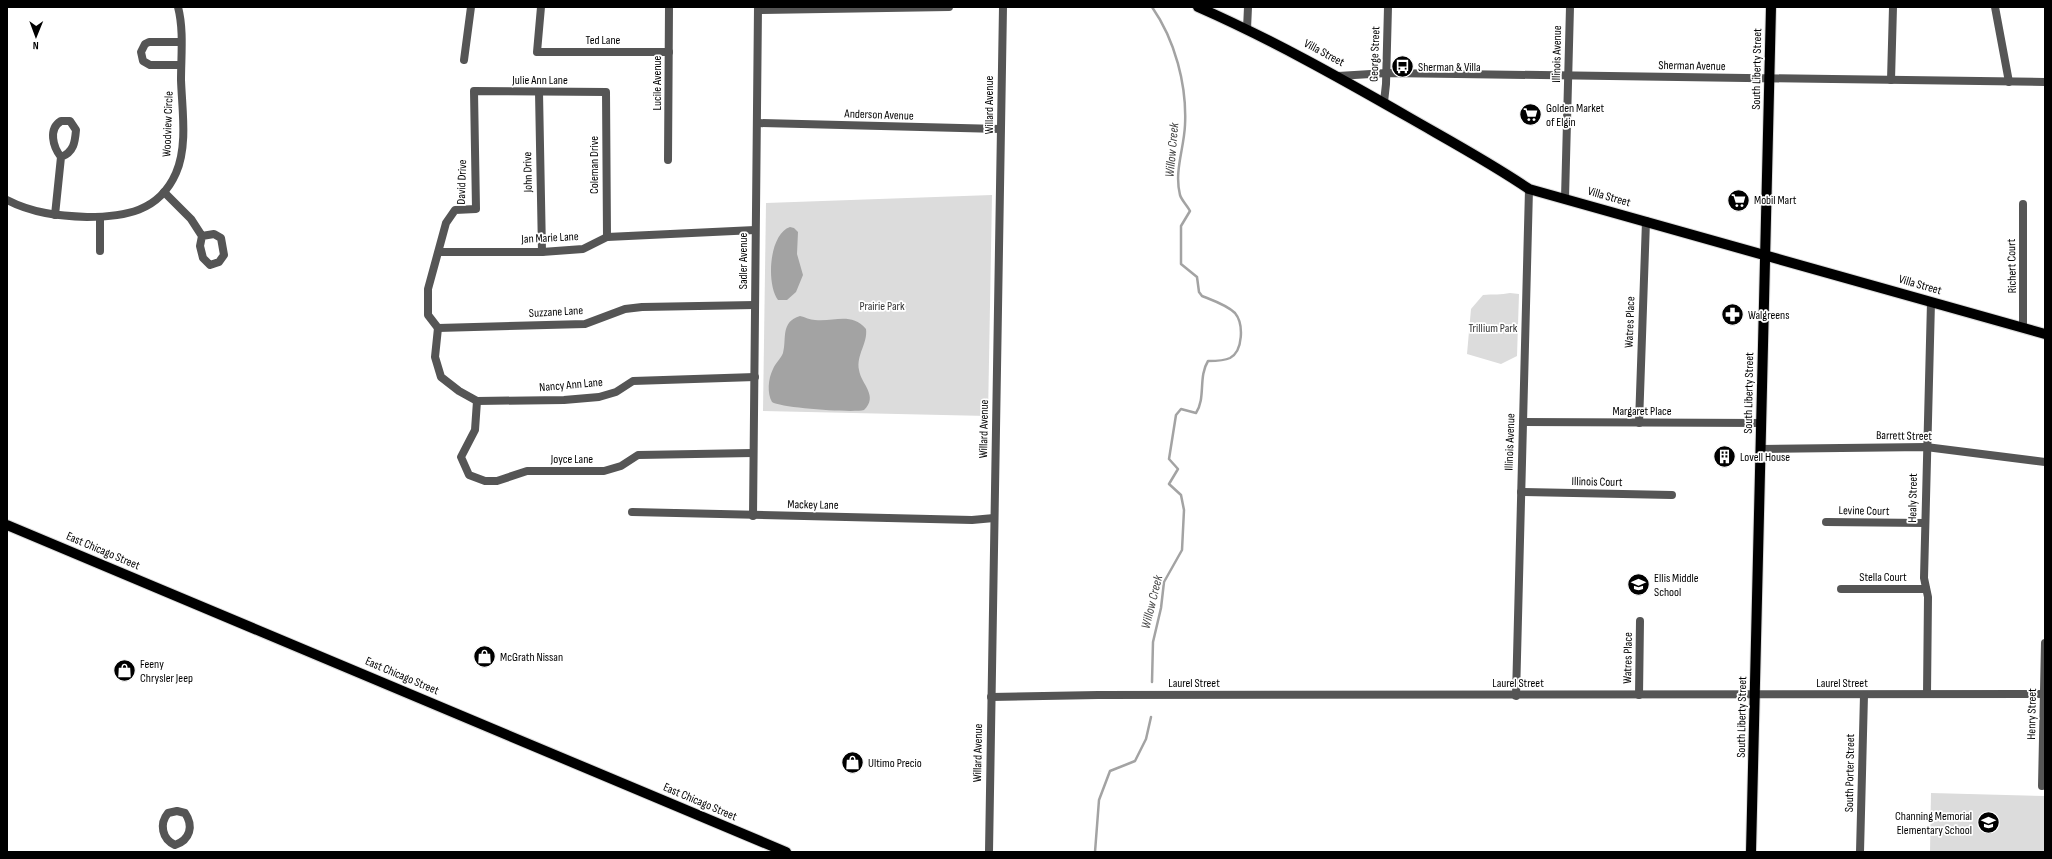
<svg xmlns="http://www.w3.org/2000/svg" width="2052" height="859" font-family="'Sofia Sans Condensed',sans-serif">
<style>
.green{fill:#dcdcdc}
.water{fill:#a3a3a3}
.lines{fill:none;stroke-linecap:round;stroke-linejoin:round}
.stream{stroke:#a3a3a3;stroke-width:2.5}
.major-casing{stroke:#dbdbdb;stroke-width:12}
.minor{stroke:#555;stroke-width:8}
.major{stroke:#000;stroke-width:10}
.labels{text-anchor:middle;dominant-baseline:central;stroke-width:3.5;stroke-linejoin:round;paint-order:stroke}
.street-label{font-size:12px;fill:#000;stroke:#fff}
.poi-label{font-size:12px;fill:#000;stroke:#fff;text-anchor:start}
.park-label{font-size:12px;fill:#333;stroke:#fff}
.water-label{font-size:13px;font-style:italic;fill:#444;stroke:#fff}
</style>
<rect width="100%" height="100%" fill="#fff"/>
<g class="green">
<path d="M 992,195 L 988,416 L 763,411 L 766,203 Z"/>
<path d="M 1510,293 L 1519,294 L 1517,356 L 1501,364 L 1467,354 L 1471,309 L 1483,295 C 1493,294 1501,295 1510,293 Z"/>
<path d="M 1931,793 L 2045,796 L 2045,852 L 1930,852 Z"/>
</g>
<g class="water">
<path d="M 790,227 L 794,228 L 798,232 L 797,254 L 803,275 L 796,292 L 787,300 L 778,300 C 766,284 769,234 790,227 Z"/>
<path d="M 800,316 C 805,317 810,320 815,320 C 835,322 851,312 866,329 C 868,343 856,355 859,370 C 861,384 879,396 864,410 C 853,413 781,408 772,402 C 767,393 768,379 773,369 C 775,364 781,358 783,353 C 787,339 780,322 800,316 Z"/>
</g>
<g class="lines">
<g class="stream">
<path d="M 1152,7 C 1175,40 1187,85 1185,125 C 1184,149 1174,171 1180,195 C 1182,201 1187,205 1190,211 L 1181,226 L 1181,264 L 1197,277 L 1199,292 L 1202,296 C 1212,300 1227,305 1235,313 C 1244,324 1243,351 1230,358 C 1224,361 1214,361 1208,361 C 1198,377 1206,398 1196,413 L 1181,409 L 1176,415 L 1169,459 L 1178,469 L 1169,484 L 1181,495 L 1184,510 L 1182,550 L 1164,582 L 1161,608 L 1153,642 L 1152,682"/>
<path d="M 1095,852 L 1099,800 L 1110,771 L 1135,761 L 1146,739 L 1151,717"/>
</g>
<defs>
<g id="major">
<path d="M 1198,7 C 1271,39 1340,78 1410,118 C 1450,141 1491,163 1529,189 L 2045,334"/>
<path d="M 7,525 L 786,852"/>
<path d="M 1751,852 L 1771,7"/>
</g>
</defs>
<use href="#major" class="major-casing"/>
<g class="minor">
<path d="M 541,7 L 537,52 L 669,52"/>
<path d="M 1995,7 L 2009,82"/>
<path d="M 758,10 L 949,7"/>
<path d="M 1247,29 L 1248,7"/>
<path d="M 464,60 L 471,7"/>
<path d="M 181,65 L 150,65 L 143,61 L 141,52 L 145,44 L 149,42 L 181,42"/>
<path d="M 1338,76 L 1387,73 L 2045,82"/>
<path d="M 1891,80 L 1893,7"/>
<path d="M 539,92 L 542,252"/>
<path d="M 1384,102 L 1386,84 L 1388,7"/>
<path d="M 757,123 L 1000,129"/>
<path d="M 668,160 L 669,7"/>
<path d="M 164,192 L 191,219 L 202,236 L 214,234 L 221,238 L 224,255 L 219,262 L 210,265 L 203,258 L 200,246 L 202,236"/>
<path d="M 1565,198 L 1570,7"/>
<path d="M 7,200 C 32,213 58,216 87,217 C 124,217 159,212 176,173 C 188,146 182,109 181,80 C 181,56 184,30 178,7"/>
<path d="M 55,215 L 61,157 C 53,147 48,129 61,121 L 70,121 L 76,130 C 75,142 74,152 61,157"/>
<path d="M 100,217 L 100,251"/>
<path d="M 439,252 L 542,252 L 583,249 L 607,237 L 755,230"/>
<path d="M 438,328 L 428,315 L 428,289 L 446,223 L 455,210 L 476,209 L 474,91 L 606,92 L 607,237"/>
<path d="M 438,328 L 435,357 L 441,377 L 459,391 L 477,401 L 564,400 L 599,397 L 616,392 L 633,381 L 755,377"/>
<path d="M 438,328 L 585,324 L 625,309 L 642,307 L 755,305"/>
<path d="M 2023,328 L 2023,204"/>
<path d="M 477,401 L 475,430 L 461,457 L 469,475 L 485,481 L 497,481 L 527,471 L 604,471 L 621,466 L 638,455 L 753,453"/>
<path d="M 1523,422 L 1761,423"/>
<path d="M 1639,423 L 1646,221"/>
<path d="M 1761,449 L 1926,447 L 2045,462"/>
<path d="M 1521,492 L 1672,495"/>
<path d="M 632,512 L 972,520 L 994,518"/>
<path d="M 753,516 L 758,7"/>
<path d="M 1826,522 L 1925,523"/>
<path d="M 1841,589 L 1926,589"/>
<path d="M 1927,694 L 1928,597 L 1924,578 L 1931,302"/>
<path d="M 1639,695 L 1640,621"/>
<path d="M 1516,696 L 1529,189"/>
<path d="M 991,697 L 1098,695 L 2045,694"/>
<path d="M 2042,786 L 2045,643"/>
<path d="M 177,811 L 185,813 C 194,826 190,840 175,845 C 162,839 159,824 168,813 Z"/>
<path d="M 989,852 L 1003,7"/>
<path d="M 1860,852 L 1864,695"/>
</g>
<use href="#major" class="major"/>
</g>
<defs>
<symbol id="bus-disc" viewBox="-11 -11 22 22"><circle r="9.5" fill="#000" stroke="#fff"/><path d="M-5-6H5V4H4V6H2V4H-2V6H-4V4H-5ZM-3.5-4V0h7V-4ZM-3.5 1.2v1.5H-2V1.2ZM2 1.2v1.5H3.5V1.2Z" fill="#fff"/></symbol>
<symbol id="supermarket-disc" viewBox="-11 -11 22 22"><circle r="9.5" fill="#000" stroke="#fff"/><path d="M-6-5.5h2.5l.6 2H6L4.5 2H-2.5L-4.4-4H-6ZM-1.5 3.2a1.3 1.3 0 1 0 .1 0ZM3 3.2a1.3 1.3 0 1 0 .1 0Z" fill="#fff"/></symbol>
<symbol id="pharmacy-disc" viewBox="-11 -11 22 22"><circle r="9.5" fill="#000" stroke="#fff"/><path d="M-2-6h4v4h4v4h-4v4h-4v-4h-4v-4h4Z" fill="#fff"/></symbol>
<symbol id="building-disc" viewBox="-11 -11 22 22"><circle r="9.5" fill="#000" stroke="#fff"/><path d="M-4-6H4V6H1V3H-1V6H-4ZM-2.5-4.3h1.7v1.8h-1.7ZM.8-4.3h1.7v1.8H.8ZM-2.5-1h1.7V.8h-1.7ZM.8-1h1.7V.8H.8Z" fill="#fff"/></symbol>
<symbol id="school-disc" viewBox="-11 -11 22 22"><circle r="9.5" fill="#000" stroke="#fff"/><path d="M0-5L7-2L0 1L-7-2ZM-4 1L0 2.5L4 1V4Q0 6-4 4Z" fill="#fff"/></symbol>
<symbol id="shop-disc" viewBox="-11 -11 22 22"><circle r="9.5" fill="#000" stroke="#fff"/><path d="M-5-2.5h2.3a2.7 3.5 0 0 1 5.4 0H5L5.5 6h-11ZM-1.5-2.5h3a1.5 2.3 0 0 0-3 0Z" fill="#fff"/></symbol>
</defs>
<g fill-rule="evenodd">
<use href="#bus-disc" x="1390" y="54" width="25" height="25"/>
<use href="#supermarket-disc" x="1518" y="102" width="25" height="25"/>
<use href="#supermarket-disc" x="1726" y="188" width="25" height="25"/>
<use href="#pharmacy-disc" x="1720" y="302" width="25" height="25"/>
<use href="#building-disc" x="1712" y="444" width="25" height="25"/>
<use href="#school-disc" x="1626" y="572" width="25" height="25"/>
<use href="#shop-disc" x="472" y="644" width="25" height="25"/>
<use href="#shop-disc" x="112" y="658" width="25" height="25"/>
<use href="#shop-disc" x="840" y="750" width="25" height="25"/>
<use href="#school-disc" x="1976" y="810" width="25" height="25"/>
</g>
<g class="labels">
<g class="street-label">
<text x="603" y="40">Ted Lane</text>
<text transform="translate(1324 53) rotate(28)">Villa Street</text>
<text transform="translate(1375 54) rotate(-88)">George Street</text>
<text transform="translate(1557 54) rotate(-89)">Illinois Avenue</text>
<text transform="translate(1692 66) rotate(1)">Sherman Avenue</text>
<text transform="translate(1757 69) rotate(-89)">South Liberty Street</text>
<text x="540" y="80">Julie Ann Lane</text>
<text transform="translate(657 83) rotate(-90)">Lucile Avenue</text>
<text transform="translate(989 105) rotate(-90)">Willard Avenue</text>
<text transform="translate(879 115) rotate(2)">Anderson Avenue</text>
<text transform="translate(168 124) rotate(-88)">Woodview Circle</text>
<text transform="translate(594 165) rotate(-90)">Coleman Drive</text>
<text transform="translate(528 172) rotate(-91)">John Drive</text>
<text transform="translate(462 182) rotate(-88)">David Drive</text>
<text transform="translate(1609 197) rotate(16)">Villa Street</text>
<text transform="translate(550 238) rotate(-3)">Jan Marie Lane</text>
<text transform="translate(743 261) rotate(-90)">Sadler Avenue</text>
<text transform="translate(2012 266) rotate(-91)">Richert Court</text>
<text transform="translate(1920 285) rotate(16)">Villa Street</text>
<text transform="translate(556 312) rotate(-3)">Suzzane Lane</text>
<text transform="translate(1630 322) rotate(-88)">Watres Place</text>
<text transform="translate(571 385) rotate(-5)">Nancy Ann Lane</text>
<text transform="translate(1749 393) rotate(-89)">South Liberty Street</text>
<text x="1642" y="411">Margaret Place</text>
<text transform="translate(984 429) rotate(-89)">Willard Avenue</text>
<text transform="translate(1904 436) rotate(1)">Barrett Street</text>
<text transform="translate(1510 442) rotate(-88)">Illinois Avenue</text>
<text x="572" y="459">Joyce Lane</text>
<text transform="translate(1597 482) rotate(1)">Illinois Court</text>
<text transform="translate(1913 498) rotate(-89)">Healy Street</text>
<text transform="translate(813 505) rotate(1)">Mackey Lane</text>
<text transform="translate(1864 511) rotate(1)">Levine Court</text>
<text transform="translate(103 551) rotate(23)">East Chicago Street</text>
<text x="1883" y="577">Stella Court</text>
<text transform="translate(1628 658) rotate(-89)">Watres Place</text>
<text transform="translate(402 676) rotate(23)">East Chicago Street</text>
<text x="1194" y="683">Laurel Street</text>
<text x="1518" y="683">Laurel Street</text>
<text x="1842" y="683">Laurel Street</text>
<text transform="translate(2032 714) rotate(-89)">Henry Street</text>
<text transform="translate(1742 717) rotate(-89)">South Liberty Street</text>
<text transform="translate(978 753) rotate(-89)">Willard Avenue</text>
<text transform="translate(1850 773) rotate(-89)">South Porter Street</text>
<text transform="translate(700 802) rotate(23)">East Chicago Street</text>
</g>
<g class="poi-label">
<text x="1418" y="67">Sherman &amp; Villa</text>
<text x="1546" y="108">Golden Market<tspan x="1546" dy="14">of Elgin</tspan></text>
<text x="1754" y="200">Mobil Mart</text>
<text x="1748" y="315">Walgreens</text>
<text x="1740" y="457">Lovell House</text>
<text x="1654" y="578">Ellis Middle<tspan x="1654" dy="14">School</tspan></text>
<text x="500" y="657">McGrath Nissan</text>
<text x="140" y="664">Feeny<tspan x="140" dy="14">Chrysler Jeep</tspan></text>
<text x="868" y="763">Ultimo Precio</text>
<text x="1972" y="816" text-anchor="end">Channing Memorial<tspan x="1972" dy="14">Elementary School</tspan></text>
</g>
<g class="park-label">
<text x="882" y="306">Prairie Park</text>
<text x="1493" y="328">Trillium Park</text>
</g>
<g class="water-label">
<text transform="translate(1172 150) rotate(-85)">Willow Creek</text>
<text transform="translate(1152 602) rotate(-76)">Willow Creek</text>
</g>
</g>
<rect width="2052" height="859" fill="none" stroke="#000000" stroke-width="16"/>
<g transform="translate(36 36) rotate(181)" stroke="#ffffff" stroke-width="3" paint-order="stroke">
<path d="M0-3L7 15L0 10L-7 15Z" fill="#000000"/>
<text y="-6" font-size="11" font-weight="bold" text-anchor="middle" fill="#000000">N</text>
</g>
</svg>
